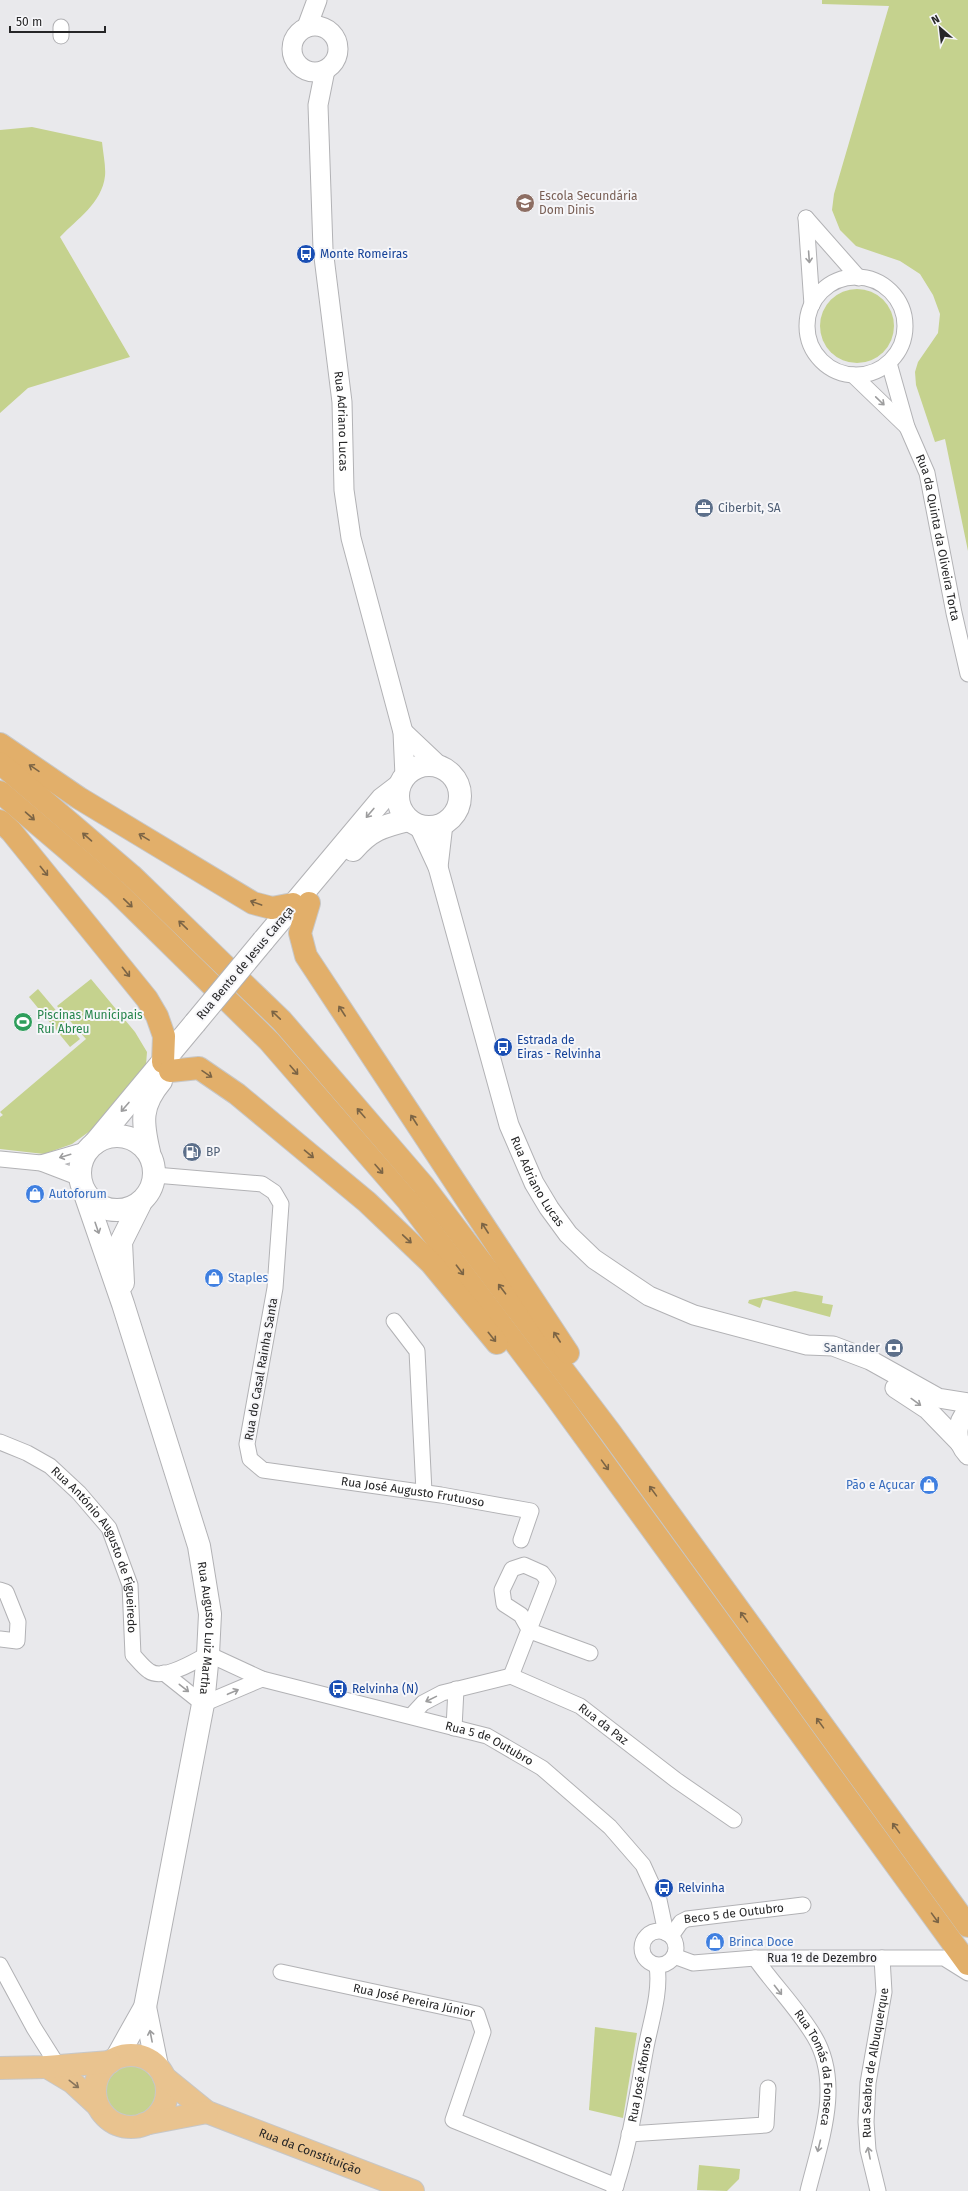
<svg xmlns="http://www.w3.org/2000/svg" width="968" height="2191" font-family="'Fira Sans',sans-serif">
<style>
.green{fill:#c5d28e}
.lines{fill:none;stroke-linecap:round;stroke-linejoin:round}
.minor-casing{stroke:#b2b2b5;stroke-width:17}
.tertiary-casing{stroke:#b2b2b5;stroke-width:21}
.secondary-casing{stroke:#b2b2b5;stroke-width:24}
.primary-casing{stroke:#c7c7c7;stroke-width:24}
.trunk-casing{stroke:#c7c7c7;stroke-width:24}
.minor{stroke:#fff;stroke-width:15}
.tertiary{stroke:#fff;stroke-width:19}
.secondary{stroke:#fff;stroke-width:22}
.primary{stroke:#e9c38f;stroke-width:22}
.trunk{stroke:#e2af6a;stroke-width:22}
.secondary-bridge-casing{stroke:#b2b2b5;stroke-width:24;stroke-linecap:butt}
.secondary-bridge{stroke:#fff;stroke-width:22}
.oneway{stroke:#9d9d9e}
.oneway2{stroke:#7b6445}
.oneway3{stroke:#88745b}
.labels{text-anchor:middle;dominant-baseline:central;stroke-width:4;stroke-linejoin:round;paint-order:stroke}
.education-label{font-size:12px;fill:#785e54;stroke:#f6f6f9;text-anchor:start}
.transit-label{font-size:12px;fill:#164399;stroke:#f6f6f9;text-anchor:start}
.street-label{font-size:12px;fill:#262627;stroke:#f6f6f9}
.service-label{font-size:12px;fill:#4e5e75;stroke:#f6f6f9;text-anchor:start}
.leisure-label{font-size:12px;fill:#27864d;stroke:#f6f6f9;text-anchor:start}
.shop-label{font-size:12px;fill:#366cbe;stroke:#f6f6f9;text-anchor:start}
</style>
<rect width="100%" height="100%" fill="#e9e9ec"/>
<g class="green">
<path d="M 822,0 L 968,0 L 968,551 L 945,439 L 935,442 L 916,385 L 915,372 L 918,362 L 938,333 L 940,314 L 933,295 L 920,274 L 900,261 L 856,246 L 840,230 L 832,210 L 834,194 L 889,6 L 822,4 Z"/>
<path d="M 32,127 L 102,142 C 103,153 106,166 105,176 C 102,203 77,219 60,237 L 130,357 L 28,388 L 0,413 L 0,130 Z"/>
<circle cx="857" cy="326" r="37"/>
<path d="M 91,979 L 135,1032 L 147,1052 L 146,1065 L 129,1089 L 90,1131 L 72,1144 L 44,1154 L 0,1149 L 0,1117 L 3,1115 L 0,1112 L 86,1039 L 57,1006 Z"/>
<path d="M 38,989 L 80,1039 L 70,1047 L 29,997 Z"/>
<path d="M 795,1291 L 823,1296 L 822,1303 L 833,1305 L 830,1317 L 763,1299 L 760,1308 L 748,1303 L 749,1300 Z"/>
<path d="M 595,2027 L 637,2033 L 623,2118 L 589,2110 Z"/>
<circle cx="131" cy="2090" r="29"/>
<path d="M 699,2165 L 740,2169 L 739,2179 L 727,2191 L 697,2190 Z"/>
</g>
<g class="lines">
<defs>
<g id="minor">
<path d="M 61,27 L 61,36"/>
<path d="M 806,218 L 812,305"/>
<path d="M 806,218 L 859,278"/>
<circle cx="856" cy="326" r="49"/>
<path id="s1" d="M 889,363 L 907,427 L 927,473 L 954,613 L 968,674"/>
<path d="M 853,375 L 907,427"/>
<path d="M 0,1159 L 41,1163 L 80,1178"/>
<path d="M 41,1163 L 89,1149"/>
<path id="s2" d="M 155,1175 L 262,1184 L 274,1192 L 281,1204 L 275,1288 L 247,1444 L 250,1459 L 263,1470 L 441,1495 L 531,1511 L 521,1540"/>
<path d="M 394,1321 L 417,1351 L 424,1492"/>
<path id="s3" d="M 0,1442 L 27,1453 L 50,1466 L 79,1493 L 109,1528 L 130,1585 L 133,1655 C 138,1660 143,1667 149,1671 C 163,1681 196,1661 208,1654 L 262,1679 L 487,1736 L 542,1768 L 610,1827 L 643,1865 L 659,1900 L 666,1933"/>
<path d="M 0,1590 L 6,1592 L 18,1622 L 17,1641 L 0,1639"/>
<path d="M 164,1673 L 203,1704 L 262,1679"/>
<path d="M 511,1676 L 548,1581 L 542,1573 L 524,1565 L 512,1569 L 502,1590 L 504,1604 L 521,1615 L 530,1631 L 590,1653"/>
<path id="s4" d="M 411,1716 L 423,1703 L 442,1693 L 511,1676 L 580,1706 L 676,1780 L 734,1820"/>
<path d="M 454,1728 L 456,1689"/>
<circle cx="659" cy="1948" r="17"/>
<path id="s5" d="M 671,1936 L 681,1922 L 687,1919 L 803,1905"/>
<path d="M 674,1956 L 693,1963 L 755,1958 L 944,1958 L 968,1973"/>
<path id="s6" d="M 755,1958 C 774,1985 798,2009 814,2036 C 843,2084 820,2142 808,2191"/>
<path d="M 0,1965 L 34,2028 L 58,2066"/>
<path id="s7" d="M 281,1972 L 477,2014 L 483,2032 L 453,2120 L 616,2186"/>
<path d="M 629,2134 L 766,2125 L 768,2088"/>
<path id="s8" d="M 614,2191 C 630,2145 637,2095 646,2047 C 651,2021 661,1992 657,1966"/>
<path id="s9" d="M 878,2191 L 868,2150 L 866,2122 L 868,2083 L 884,1992 L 882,1958"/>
</g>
<g id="tertiary">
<circle cx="315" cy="49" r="23"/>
<path d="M 307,27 L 317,0"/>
<path id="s10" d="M 325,70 L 318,105 L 323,249 L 342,402 L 344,490 L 351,538 L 403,732 L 405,776"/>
<path d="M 403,732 L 439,766"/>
<path id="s11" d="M 419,826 L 438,867 L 509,1125 L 534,1183 L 549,1208 L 568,1234 L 594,1259 L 649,1296 L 694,1315 L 807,1345 L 833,1346 L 870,1360 L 938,1398 L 968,1403"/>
<path d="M 438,867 L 443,824"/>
<path d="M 895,1388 L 927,1409 L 960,1443"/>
<path d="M 968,1410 C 955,1424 955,1441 968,1455"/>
</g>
<g id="secondary">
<circle cx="429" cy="796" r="31"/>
<path d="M 353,850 C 370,830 383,826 408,820"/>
<path d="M 263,941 L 382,799 L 399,786"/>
<circle cx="117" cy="1173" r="37"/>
<path d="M 95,1143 L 195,1023"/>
<path d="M 149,1152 C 142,1122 140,1106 161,1081"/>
<path id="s12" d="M 84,1191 L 123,1304 L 199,1546 L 210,1614 L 208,1654 L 203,1704 L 145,2007 L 117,2057"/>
<path d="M 123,1283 L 121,1242 L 140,1204"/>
<path d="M 145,2007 L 157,2066"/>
</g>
<g id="primary">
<circle cx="131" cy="2091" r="36"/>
<path d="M 47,2067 L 72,2082 L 97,2105"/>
<path d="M 0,2068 L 47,2067 L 110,2062"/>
<path id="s13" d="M 164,2077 L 207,2112 L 413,2191"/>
<path d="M 144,2124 L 207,2112"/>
</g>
<g id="trunk">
<path d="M 0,744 L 79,798 L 253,903 L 272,908 L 293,904"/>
<path d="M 0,763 L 131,875 L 282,1021 L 423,1185 L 610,1432 L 968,1926"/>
<path d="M 0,792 L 114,889 L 269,1041 L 408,1201 L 553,1393 L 968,1964"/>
<path d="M 0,821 L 11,831 L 147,999 L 157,1016 L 164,1036 L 163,1062"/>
<path d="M 309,903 L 300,933 L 306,956 L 568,1353"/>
<path d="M 170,1071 L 199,1068 L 237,1094 L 367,1202 L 431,1263 L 497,1343"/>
</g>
</defs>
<use href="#minor" class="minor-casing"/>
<use href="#tertiary" class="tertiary-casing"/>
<use href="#secondary" class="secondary-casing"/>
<use href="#primary" class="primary-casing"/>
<use href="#trunk" class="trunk-casing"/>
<use href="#minor" class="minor"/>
<use href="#tertiary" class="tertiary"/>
<use href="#secondary" class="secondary"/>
<use href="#primary" class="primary"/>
<use href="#trunk" class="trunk"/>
<defs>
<path id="secondary-bridge" d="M 195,1023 L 263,941"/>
</defs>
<use href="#secondary-bridge" class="secondary-bridge-casing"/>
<use href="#secondary-bridge" class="secondary-bridge"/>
</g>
<defs><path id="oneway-shaft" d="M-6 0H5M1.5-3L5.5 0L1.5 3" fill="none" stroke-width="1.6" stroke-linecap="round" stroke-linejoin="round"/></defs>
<g class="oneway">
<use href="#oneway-shaft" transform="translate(809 257) rotate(86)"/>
<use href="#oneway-shaft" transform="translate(880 401) rotate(44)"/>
<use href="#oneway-shaft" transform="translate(370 813) rotate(130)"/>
<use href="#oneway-shaft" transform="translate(125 1107) rotate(131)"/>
<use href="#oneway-shaft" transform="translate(65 1156) rotate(163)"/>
<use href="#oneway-shaft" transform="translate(97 1228) rotate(71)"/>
<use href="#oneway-shaft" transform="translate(916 1402) rotate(36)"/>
<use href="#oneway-shaft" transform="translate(184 1688) rotate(38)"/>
<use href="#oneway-shaft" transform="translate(233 1692) rotate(-23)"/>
<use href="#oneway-shaft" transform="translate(431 1699) rotate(154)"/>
<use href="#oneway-shaft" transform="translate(778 1990) rotate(52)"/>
<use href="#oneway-shaft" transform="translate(151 2036) rotate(-101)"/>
<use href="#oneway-shaft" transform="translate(819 2146) rotate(104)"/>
<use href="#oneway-shaft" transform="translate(869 2153) rotate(-101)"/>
</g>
<g class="oneway2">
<use href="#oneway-shaft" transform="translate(34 768) rotate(-146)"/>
<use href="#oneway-shaft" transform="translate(30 816) rotate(41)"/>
<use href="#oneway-shaft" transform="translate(87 837) rotate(-139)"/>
<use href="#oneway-shaft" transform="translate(144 837) rotate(-149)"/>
<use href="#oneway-shaft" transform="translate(44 871) rotate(51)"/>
<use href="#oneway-shaft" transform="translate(128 903) rotate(44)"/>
<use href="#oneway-shaft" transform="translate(256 903) rotate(-160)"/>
<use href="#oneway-shaft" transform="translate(183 925) rotate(-136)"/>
<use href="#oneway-shaft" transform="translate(126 972) rotate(52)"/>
<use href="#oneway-shaft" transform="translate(342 1011) rotate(-123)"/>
<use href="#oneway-shaft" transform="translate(276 1015) rotate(-136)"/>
<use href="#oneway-shaft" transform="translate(294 1070) rotate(49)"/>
<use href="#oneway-shaft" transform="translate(207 1074) rotate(34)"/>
<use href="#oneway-shaft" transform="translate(361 1113) rotate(-131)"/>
<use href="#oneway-shaft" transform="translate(414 1120) rotate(-123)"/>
<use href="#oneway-shaft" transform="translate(309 1154) rotate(40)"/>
<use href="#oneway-shaft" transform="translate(379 1169) rotate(49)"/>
<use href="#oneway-shaft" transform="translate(485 1228) rotate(-123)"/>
<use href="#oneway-shaft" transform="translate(407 1239) rotate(43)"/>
<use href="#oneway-shaft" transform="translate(460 1270) rotate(53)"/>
<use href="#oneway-shaft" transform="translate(502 1289) rotate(-127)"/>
<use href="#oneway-shaft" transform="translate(492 1337) rotate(51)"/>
<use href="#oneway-shaft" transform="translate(557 1337) rotate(-123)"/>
<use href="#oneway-shaft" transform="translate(605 1465) rotate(54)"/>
<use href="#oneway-shaft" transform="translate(653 1491) rotate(-126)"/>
<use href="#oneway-shaft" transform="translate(744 1617) rotate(-126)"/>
<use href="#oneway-shaft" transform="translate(820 1723) rotate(-126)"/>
<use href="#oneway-shaft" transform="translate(896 1828) rotate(-126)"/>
<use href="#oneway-shaft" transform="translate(935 1918) rotate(54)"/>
</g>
<use class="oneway3" href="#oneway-shaft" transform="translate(74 2084) rotate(38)"/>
<defs>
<symbol id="school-disc" viewBox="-11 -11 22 22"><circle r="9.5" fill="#8d6e63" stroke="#f6f6f9"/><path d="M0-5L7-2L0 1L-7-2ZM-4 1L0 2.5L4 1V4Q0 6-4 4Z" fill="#fff"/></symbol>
<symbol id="bus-disc" viewBox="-11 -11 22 22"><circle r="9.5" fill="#1a4fb4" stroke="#f6f6f9"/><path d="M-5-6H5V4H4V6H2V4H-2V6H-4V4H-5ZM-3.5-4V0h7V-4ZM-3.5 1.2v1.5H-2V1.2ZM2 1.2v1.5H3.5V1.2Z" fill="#fff"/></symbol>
<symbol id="office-disc" viewBox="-11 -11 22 22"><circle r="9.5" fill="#5c6f8a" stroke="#f6f6f9"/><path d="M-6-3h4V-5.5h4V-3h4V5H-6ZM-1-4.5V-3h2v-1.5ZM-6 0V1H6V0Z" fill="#fff"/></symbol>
<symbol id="stadium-disc" viewBox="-11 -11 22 22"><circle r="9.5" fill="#2e9e5b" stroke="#f6f6f9"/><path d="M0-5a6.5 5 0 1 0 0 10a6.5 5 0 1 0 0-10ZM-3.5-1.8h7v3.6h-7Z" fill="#fff"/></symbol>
<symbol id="fuel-disc" viewBox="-11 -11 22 22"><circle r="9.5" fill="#5c6f8a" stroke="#f6f6f9"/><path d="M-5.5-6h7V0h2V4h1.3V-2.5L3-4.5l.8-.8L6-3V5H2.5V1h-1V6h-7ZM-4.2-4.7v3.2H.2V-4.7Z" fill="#fff"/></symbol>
<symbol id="shop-disc" viewBox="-11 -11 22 22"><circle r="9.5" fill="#3f7fe0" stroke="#f6f6f9"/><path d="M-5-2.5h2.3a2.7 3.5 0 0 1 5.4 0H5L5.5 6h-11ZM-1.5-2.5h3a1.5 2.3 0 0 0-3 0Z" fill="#fff"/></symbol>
<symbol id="bank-disc" viewBox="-11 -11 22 22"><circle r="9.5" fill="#5c6f8a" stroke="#f6f6f9"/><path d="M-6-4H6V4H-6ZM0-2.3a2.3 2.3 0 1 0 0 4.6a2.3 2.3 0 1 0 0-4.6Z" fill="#fff"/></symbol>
</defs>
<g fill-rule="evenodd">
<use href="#school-disc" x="514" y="192" width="22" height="22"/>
<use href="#bus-disc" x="295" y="243" width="22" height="22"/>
<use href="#office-disc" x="693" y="497" width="22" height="22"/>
<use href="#stadium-disc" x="12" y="1011" width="22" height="22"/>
<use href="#bus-disc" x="492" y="1036" width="22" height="22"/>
<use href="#fuel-disc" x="181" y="1141" width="22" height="22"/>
<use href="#shop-disc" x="24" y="1183" width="22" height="22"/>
<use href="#shop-disc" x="203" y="1267" width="22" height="22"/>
<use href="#bank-disc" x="883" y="1337" width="22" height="22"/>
<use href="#shop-disc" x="918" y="1474" width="22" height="22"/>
<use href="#bus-disc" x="327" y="1678" width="22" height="22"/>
<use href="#bus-disc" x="653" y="1877" width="22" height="22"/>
<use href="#shop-disc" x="704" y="1931" width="22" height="22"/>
</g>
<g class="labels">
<g class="education-label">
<text x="539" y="196">Escola Secundária<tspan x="539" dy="14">Dom Dinis</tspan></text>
</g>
<g class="transit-label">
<text x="320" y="254">Monte Romeiras</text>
<text x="517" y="1040">Estrada de<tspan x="517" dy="14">Eiras - Relvinha</tspan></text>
<text x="352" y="1689">Relvinha (N)</text>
<text x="678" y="1888">Relvinha</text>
</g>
<g class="street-label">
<text stroke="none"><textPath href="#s10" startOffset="353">Rua Adriano Lucas</textPath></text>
<text stroke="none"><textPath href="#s1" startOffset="182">Rua da Quinta da Oliveira Torta</textPath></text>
<text transform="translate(245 963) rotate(-50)">Rua Bento de Jesus Caraça</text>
<text stroke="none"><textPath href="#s11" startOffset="376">Rua Adriano Lucas</textPath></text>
<text transform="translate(261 1369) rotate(-80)">Rua do Casal Rainha Santa</text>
<text stroke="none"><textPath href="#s2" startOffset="562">Rua José Augusto Frutuoso</textPath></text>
<text stroke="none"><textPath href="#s3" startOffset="155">Rua António Augusto de Figueiredo</textPath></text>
<text stroke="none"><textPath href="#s12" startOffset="456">Rua Augusto Luiz Martha</textPath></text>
<text stroke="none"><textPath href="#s4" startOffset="215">Rua da Paz</textPath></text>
<text stroke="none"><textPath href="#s3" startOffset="655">Rua 5 de Outubro</textPath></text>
<text stroke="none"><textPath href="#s5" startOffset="71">Beco 5 de Outubro</textPath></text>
<text x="822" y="1958">Rua 1º de Dezembro</text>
<text stroke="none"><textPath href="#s7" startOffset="136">Rua José Pereira Júnior</textPath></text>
<text stroke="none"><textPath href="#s9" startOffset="130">Rua Seabra de Albuquerque</textPath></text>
<text stroke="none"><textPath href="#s6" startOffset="129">Rua Tomás da Fonseca</textPath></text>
<text stroke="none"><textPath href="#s8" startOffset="115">Rua José Afonso</textPath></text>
<text stroke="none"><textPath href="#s13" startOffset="166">Rua da Constituição</textPath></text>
</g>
<g class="service-label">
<text x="718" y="508">Ciberbit, SA</text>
<text x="206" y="1152">BP</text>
<text x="880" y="1348" text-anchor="end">Santander</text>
</g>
<g class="leisure-label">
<text x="37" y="1015">Piscinas Municipais<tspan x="37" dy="14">Rui Abreu</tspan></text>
</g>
<g class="shop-label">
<text x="49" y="1194">Autoforum</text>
<text x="228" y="1278">Staples</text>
<text x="915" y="1485" text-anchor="end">Pão e Açucar</text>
<text x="729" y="1942">Brinca Doce</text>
</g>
</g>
<g transform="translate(940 28) rotate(332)" stroke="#f6f6f9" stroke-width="3" paint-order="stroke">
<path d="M0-3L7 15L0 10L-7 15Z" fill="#262627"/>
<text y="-6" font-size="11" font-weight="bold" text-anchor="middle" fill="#262627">N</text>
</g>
<path d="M10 26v6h95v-6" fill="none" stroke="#262627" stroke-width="2"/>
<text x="16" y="26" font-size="12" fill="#262627" stroke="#f6f6f9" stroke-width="3" paint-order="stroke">50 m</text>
</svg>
